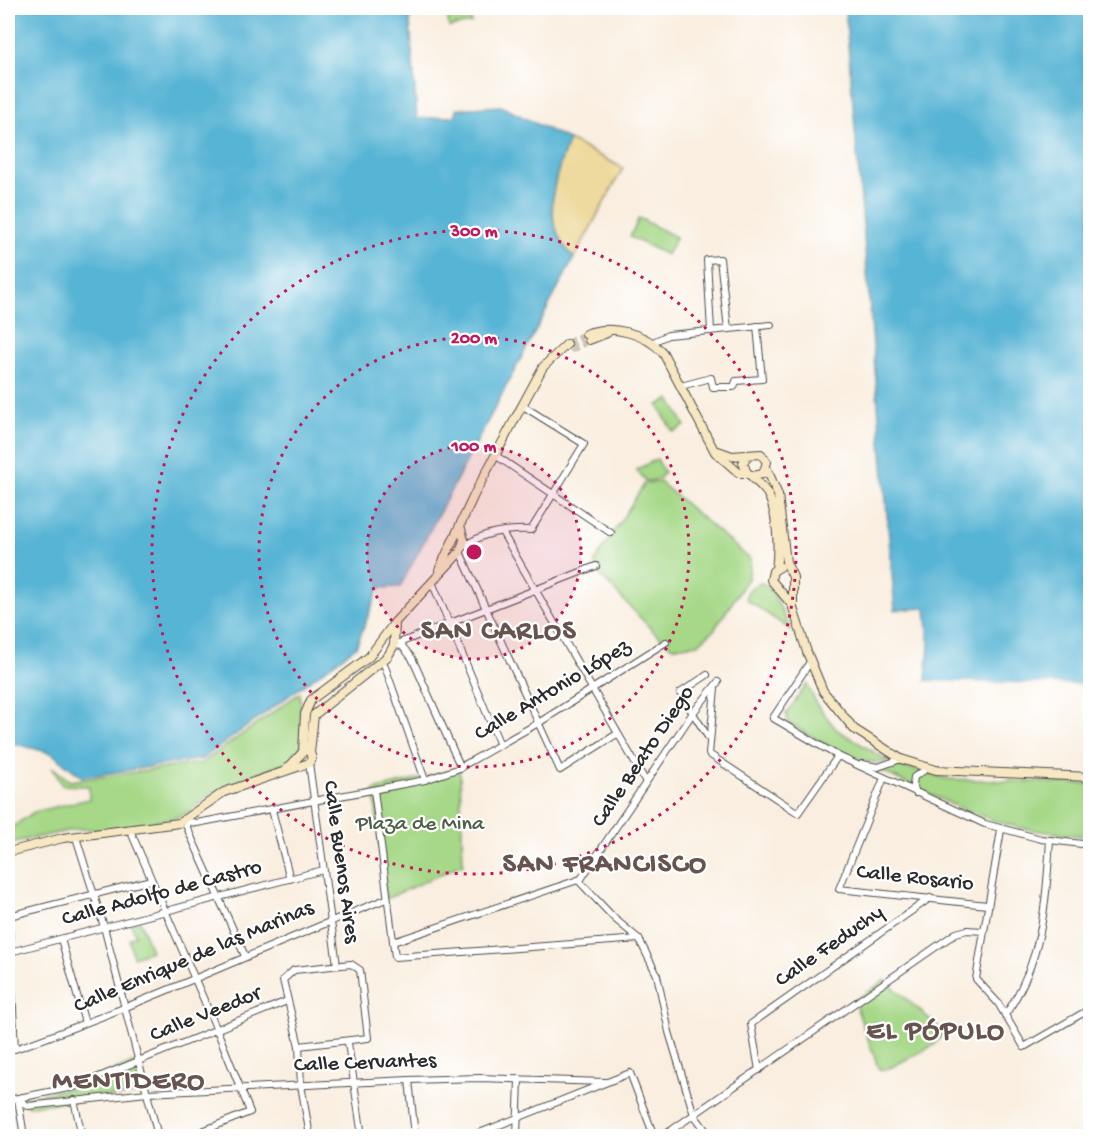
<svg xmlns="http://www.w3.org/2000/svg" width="1098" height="1144" font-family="'Gochi Hand',sans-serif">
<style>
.green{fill:#a6d887;stroke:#688259;stroke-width:1.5}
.sand{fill:#eeda9e;stroke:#8c8264;stroke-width:1.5}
.water{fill:#56b4d4;stroke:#407080;stroke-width:1.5}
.pier{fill:#f9eedf}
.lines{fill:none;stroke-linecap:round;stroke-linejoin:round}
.secondary-tunnel{stroke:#d0c7bb;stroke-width:8;stroke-dasharray:8 4;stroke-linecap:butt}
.street-casing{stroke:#4a4846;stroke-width:8}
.secondary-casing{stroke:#4a4846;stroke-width:10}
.street{stroke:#fff;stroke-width:6}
.secondary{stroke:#f7e8c3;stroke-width:8}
.ring{fill:none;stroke:#c2185b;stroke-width:3;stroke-dasharray:3 6}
.labels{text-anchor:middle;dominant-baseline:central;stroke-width:4.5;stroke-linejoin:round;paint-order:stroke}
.street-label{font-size:22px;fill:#2b2b2b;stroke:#fff}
.park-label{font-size:22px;fill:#505f47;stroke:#fff}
.district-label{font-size:28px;font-weight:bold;letter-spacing:1.5px;fill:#67544f;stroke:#fff}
.centre{fill:#c2185b;stroke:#fff;stroke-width:3}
.ring-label{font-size:18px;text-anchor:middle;font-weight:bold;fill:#c2185b;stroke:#fff;stroke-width:4.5;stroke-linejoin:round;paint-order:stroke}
</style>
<rect width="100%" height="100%" fill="#fff"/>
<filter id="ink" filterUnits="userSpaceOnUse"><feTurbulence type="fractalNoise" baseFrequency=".0167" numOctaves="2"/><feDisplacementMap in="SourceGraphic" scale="12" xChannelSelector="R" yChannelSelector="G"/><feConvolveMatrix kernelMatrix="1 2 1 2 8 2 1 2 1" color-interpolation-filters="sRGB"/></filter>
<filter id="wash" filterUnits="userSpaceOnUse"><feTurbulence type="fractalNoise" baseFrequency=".008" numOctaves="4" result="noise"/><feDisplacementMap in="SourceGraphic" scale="24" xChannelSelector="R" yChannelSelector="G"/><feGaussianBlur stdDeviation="1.35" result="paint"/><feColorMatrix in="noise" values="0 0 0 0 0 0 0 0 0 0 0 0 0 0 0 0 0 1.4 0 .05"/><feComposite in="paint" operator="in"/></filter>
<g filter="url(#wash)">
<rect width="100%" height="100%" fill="#f9eedf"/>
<g class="green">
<path d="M 447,8 L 467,8 L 472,23 L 449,27 Z"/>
<path d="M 639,218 L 676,237 L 667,255 L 630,237 Z"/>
<path d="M 670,399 L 685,426 L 673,432 L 658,405 Z"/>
<path d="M 657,459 L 664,472 C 660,481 655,480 646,481 L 636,470 Z"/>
<path d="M 660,482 L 750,559 L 749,577 L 714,630 L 698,644 L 672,647 L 653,631 L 596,571 L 595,561 L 645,483 Z"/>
<path d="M 763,583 L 773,593 L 791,630 L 747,600 C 744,591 755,584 763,583 Z"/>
<path d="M 807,684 L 817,705 L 837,730 L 889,761 C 859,770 816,737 789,724 L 786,714 Z"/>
<path d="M 300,693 L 302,744 L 296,758 L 212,793 L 189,812 L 172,819 L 106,830 L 77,829 L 10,843 L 8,830 L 34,812 L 89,799 L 89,786 L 62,785 L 52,767 L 70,781 L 202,763 Z"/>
<path d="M 898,765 L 947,779 L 1090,784 L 1090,837 C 1066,834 1040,832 1017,827 C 968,815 924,791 879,770 Z"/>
<path d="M 457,769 L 460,774 L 463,864 L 386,899 L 374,790 Z"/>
<path d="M 140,921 L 151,951 L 133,957 L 129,939 L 136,935 L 130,923 Z"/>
<path d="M 885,980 L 944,1032 L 934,1045 L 886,1070 L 879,1069 L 854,1001 Z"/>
<path d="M 139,1061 L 147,1093 L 28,1106 L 18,1099 L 74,1087 Z"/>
</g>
<path class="sand" d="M 569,140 L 623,168 L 574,258 C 540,222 552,182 569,140 Z"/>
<g class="water">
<path d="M 8,8 L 409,8 L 417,119 L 456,116 L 456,109 L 501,106 L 569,140 C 552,182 540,222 574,258 L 400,587 L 379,588 L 356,647 L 202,759 L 82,777 L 51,753 L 8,742 Z"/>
<path d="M 845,8 L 1090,8 L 1090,685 L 926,681 L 929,644 L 926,608 L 895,610 Z"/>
</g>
<path class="pier" d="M 926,681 L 1090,685 L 1090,688 L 927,684 Z"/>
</g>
<g filter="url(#ink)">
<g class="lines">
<g class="secondary-tunnel">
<path d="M 567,344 L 586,334"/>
<path d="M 570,350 L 589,340"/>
</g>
<defs>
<g id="street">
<path d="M 711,331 L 707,260 L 720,259 L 728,329"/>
<path d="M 653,342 L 668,335 L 771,325"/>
<path d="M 681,386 L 711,378 L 713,387 L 734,387 L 736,381 L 762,379 L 757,326"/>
<path d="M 495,455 L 611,533"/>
<path d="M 502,532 L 646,782"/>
<path d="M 463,547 C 483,532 506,529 531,530 L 584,444 L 523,406"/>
<path d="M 460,552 L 560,770 L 617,734"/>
<path d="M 432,582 L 500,745"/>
<path d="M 394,645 L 596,566"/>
<path d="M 395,645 L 402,646 L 412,658 L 461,768"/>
<path d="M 383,661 L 425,780"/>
<path d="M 810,662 L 773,718 L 838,756 L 985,824 L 1041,839 L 1090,845"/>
<path d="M 707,675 L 680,693 L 710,740"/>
<path d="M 715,688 L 709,754 L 798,813 L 838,756"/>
<path d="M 309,763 L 337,965"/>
<path d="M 862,764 L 878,767 L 901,759"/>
<path d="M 884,778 L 839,889 L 987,905"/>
<path d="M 374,790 L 395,957 L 639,939"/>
<path d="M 916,793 L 913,785 L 914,777 L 928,768"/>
<path d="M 272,810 L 290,879"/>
<path d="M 184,821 L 197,823 L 425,780 L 457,769 L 540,722 L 666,642"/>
<path d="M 184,821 L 245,956"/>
<path d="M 130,830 L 217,1030 L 250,1112 L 190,1136"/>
<path d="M 1001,830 L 976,979 L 998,1003 L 1024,1047 L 1090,1009"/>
<path d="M 76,837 L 104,927 L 158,1136"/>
<path d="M 578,880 L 615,919 L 639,939 L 657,975 L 669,1032 L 694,1115 L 710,1136"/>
<path d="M 8,909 L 15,1049 C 141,1005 262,948 386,899"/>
<path d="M 9,916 L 151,880"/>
<path d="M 61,939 L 85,1023"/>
<path d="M 393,942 L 581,879 L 692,714 L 718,682"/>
<path d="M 10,952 L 323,870"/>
<path d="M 351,964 L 360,970 L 368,1038 L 299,1046 L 283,980 L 294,970 Z"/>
<path d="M 1005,1015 C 1043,962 1046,902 1050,840"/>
<path d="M 348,1043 L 362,1136"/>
<path d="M 299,1046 L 301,1085 L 310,1136"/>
<path d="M 759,1070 L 751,1024 L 930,898"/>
<path d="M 409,1080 L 415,1136"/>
<path d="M 18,1099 L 28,1106 L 147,1093 L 409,1080 L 479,1078 L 605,1082"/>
<path d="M 18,1099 L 24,1136"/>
<path d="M 8,1100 L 74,1087 L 287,1001"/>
<path d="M 74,1100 L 82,1136"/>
<path d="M 472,1136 L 630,1073 L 654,1136"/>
<path d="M 517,1136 L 519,1079"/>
<path d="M 663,1136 L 956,933 L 967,930 L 983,931"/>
</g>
<g id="secondary">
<path d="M 586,334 C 610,324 646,333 663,353 L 715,452 L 739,473 L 747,473"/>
<path d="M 589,340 L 607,333"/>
<path d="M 718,451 L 732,456 L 761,454 L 767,462 L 763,474 L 753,476 L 747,473 L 743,463 L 747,456"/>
<path d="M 767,469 L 778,495 L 786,562 L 793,577 L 793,608 L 807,652 L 823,691 L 854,729 L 901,759 L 936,770 L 1090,777"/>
<path d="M 751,476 C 756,481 763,487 767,493 C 778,512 779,548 776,569"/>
<path d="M 780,567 L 773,571 L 771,580 L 792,605"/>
<path d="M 439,570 L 475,493 L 543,367 L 567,344"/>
<path d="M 287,769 L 303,752 L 305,714 L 311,700 L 369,657 L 395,622 L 460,552 L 464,540 L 460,525"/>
<path d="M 8,852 L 63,838 L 179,823 L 224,792 L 309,763 L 312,758 L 310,753 L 314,715 L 388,656 L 394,645 L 395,622"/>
</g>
</defs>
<use href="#street" class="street-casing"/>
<use href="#secondary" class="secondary-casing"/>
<use href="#street" class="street"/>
<use href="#secondary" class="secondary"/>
</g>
</g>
<circle cx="474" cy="552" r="107" fill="#c2185b" fill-opacity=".12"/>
<g class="ring">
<circle cx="474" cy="552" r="107"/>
<circle cx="474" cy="552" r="215"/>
<circle cx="474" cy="552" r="322"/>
</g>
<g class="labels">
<g class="street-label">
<text transform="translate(553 691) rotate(-31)">Calle Antonio López</text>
<text transform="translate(644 757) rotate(-56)">Calle Beato Diego</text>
<text transform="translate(340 862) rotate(82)">Calle Buenos Aires</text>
<text transform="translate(915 879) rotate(6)">Calle Rosario</text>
<text transform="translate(162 894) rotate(-15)">Calle Adolfo de Castro</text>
<text transform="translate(830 947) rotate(-35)">Calle Feduchy</text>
<text transform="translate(194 958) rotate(-23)">Calle Enrique de las Marinas</text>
<text transform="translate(206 1015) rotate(-22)">Calle Veedor</text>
<text transform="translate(365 1064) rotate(-2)">Calle Cervantes</text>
</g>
<g class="park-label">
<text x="420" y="825">Plaza de Mina</text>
</g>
<g class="district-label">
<text x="499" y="632">SAN CARLOS</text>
<text x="605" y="865">SAN FRANCISCO</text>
<text x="936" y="1032">EL PÓPULO</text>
<text x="129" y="1082">MENTIDERO</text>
</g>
</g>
<circle cx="474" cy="552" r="9" class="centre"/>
<g class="ring-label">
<text x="474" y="236">300 m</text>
<text x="474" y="343">200 m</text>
<text x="474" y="451">100 m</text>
</g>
<rect width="1098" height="1144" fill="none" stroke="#fff" stroke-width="30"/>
</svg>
